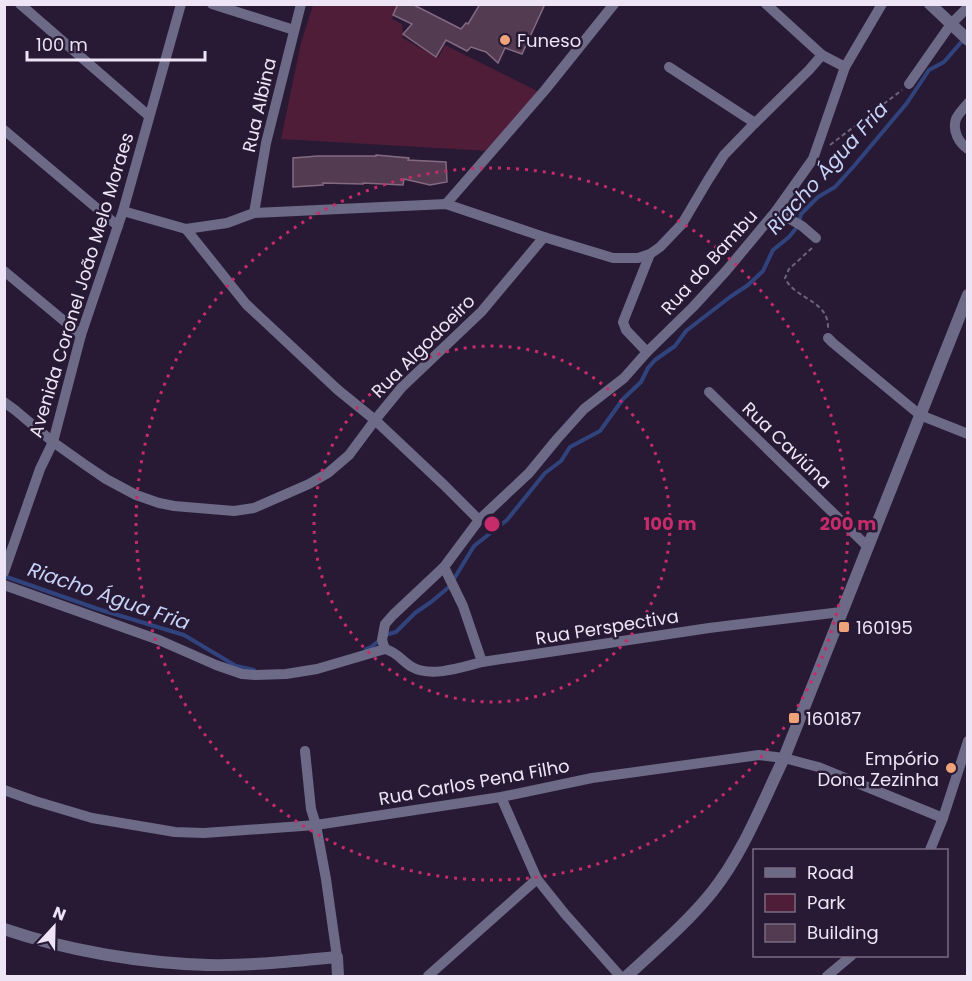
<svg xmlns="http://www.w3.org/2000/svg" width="972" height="981" font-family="Poppins,sans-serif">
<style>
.green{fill:#501d39}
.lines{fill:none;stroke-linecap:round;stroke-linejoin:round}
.stream{stroke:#31437c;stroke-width:4}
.building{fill:#533b52;stroke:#846982;stroke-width:1.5}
.path{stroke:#6e6279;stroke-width:2;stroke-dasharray:4.5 3;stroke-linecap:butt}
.minor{stroke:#6c6a87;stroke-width:10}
.tertiary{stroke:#6c6a87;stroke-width:12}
.ring{fill:none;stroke:#c62c6a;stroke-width:3;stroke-dasharray:3 6}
.poi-dot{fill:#f0a279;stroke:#281a34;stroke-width:2}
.labels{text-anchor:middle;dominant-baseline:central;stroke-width:5;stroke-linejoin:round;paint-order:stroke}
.poi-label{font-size:18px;fill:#ede4f5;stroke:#281a34;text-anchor:start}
.street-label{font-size:18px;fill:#ede4f5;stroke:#281a34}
.water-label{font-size:20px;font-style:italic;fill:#c6d3f7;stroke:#281a34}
.centre{fill:#c62c6a;stroke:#281a34;stroke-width:3}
.ring-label{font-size:18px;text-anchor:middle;font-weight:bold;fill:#c62c6a;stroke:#281a34;stroke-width:5;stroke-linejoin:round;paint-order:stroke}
</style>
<rect width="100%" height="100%" fill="#281a34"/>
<path class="green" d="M 313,5 L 398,5 L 392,19 L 402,24 L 403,38 L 438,58 L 445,45 L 539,92 L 490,151 L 281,139 L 301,43 Z"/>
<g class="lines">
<g class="stream">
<path d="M 4,576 L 98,609 L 184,635 L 236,666 L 254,670"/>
<path d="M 385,635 L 396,632 L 415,613 L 431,602 L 449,587 L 474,546 L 507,520 L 545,473 L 561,461 L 570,447 L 600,431 L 623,399 L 641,382 L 648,368 L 655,360 L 675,346 L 686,331 L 730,297 L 748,285 L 763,271 L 773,250 L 789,237 L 798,226 L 801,214 L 818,197 L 835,187 L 854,166 L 907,103 L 929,70 L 944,62 L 963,40"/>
<path d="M 366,649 L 371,647 L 380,640"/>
</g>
</g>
<g class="building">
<path d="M 398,4 L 412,4 L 461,29 L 466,23 L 468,24 L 480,4 L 545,4 L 522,54 L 505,48 L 498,63 L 486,52 L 471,47 L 467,51 L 446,40 L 436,57 L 403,34 L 412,24 L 393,15 Z"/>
<path d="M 376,155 L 409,158 L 408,160 L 446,162 L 447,182 L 430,185 L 404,179 L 403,185 L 363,183 L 363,184 L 323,183 L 323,185 L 293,187 L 293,158 L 318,156 L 376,156 Z"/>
</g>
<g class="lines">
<g class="path">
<path d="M 830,145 L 902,90"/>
<path d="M 812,248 L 789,269 L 785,278 C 794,299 829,300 828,328"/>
</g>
<g class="minor">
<path d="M 20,4 L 149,116"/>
<path d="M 212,4 L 294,30"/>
<path d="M 766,4 L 822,55"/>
<path d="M 669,67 L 755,123"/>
<path d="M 909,84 L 951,24 L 968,7"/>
<path d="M 968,103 C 964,108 958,114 956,119 C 952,131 959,143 968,149"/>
<path d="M 4,130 L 118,226"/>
<path d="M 446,204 L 545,90 L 614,4"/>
<path d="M 123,211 L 186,229 L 227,223 L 254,213 L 446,204 L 544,237 L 613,258 L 638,258 L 650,254 L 660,247 L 682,224 L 708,180 L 724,155 L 752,126 L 809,70 L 822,55 L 845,67"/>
<path d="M 776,211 L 802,226 L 816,238"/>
<path d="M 254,213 L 266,143 L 301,4"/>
<path d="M 186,229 L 246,304 L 338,390 L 375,420 L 444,485 L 479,520"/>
<path d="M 650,254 L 623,322 L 626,330 L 647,352 L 693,307 L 726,271 L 776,211 L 813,159 L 845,67 L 882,4"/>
<path d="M 4,271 L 81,335"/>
<path d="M 828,338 L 833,343 L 920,415 L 968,434"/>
<path d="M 709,392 L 867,546"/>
<path d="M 4,402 L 15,410 L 53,442 L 84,464 L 106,479 L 136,495 L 159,503 L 174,506 L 234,511 L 254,508 L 309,484 L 328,473 L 349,455 L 375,420 L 402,387 L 482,311 L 544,237"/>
<path d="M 444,567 L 463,606 L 482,662"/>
<path d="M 4,572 L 40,469 L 53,442 L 81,335 L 123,211 L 181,4"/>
<path d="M 4,585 L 159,640 L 216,665 L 242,674 L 255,675 L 286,674 L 317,669 L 385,649"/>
<path d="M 385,649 C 397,652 402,661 412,667 C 431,678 463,667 482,662 L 709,628 L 841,612"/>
<path d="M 385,649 L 382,640 L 385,624 L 393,615 L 444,567 L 479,520 L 529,473 L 557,439 L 584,409 L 624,378 L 647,352"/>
<path d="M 305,751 L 311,809 L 316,825 L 326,879 L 337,957"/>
<path d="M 4,790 L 35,801 L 92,818 L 175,832 L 204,833 L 316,825 L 501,797 L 592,778 L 759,755 L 784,758 L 818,767 L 943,818"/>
<path d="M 501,797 L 537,879 L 565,914 L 620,976"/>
<path d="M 930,850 L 943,818 L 968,741"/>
<path d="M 428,976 L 537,879"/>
<path d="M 827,976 L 851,956"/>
</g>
<g class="tertiary">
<path d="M 930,4 L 968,40"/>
<path d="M 4,929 C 68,951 141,963 208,965 C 251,966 294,961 337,957 L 338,976"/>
<path d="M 627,976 C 655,950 688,922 712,892 C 744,852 762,803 784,758 L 968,295"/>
</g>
</g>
<g class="ring">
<circle cx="492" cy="524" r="178"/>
<circle cx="492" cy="524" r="356"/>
</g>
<g class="poi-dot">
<circle cx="505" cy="40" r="6"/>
<rect x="838" y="621" width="12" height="12" rx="3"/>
<rect x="788" y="712" width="12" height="12" rx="3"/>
<circle cx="951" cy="768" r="6"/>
</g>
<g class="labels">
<g class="poi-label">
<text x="517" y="40">Funeso</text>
<text x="856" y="627">160195</text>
<text x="806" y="718">160187</text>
<text x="939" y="758" text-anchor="end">Empório<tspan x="939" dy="21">Dona Zezinha</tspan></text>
</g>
<g class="street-label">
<text transform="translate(259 105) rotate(-77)">Rua Albina</text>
<text transform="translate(709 262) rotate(-48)">Rua do Bambu</text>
<text transform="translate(81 285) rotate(-73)">Avenida Coronel João Melo Moraes</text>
<text transform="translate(423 346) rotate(-45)">Rua Algodoeiro</text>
<text transform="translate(787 445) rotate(44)">Rua Caviúna</text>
<text transform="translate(607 627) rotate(-9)">Rua Perspectiva</text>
<text transform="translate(474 782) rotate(-10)">Rua Carlos Pena Filho</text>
</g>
<g class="water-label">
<text transform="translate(827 168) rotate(-48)">Riacho Água Fria</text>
<text transform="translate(109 596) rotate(19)">Riacho Água Fria</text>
</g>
</g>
<circle cx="492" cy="524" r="9" class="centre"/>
<g class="ring-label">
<text x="670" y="530">100 m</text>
<text x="848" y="530">200 m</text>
</g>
<rect width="972" height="981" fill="none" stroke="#ede4f5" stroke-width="12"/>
<rect x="753" y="849" width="195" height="108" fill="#281a34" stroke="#776b81" stroke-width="1.5"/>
<rect x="765" y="868" width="30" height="9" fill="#6c6a87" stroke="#776b81" stroke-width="1.5"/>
<text x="807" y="879" font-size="18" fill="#ede4f5">Road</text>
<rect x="765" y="894" width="30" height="18" fill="#501d39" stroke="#776b81" stroke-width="1.5"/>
<text x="807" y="909" font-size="18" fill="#ede4f5">Park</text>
<rect x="765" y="924" width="30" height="18" fill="#533b52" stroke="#776b81" stroke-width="1.5"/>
<text x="807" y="939" font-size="18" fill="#ede4f5">Building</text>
<g transform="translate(54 927) rotate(22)" stroke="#281a34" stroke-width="4.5" paint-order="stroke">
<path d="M0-4.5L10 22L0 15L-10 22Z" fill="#ede4f5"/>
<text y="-9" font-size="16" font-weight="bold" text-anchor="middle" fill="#ede4f5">N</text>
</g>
<path d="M27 51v9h178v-9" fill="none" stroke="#ede4f5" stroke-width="3"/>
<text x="36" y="51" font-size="18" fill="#ede4f5" stroke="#281a34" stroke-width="4.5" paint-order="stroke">100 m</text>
</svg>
